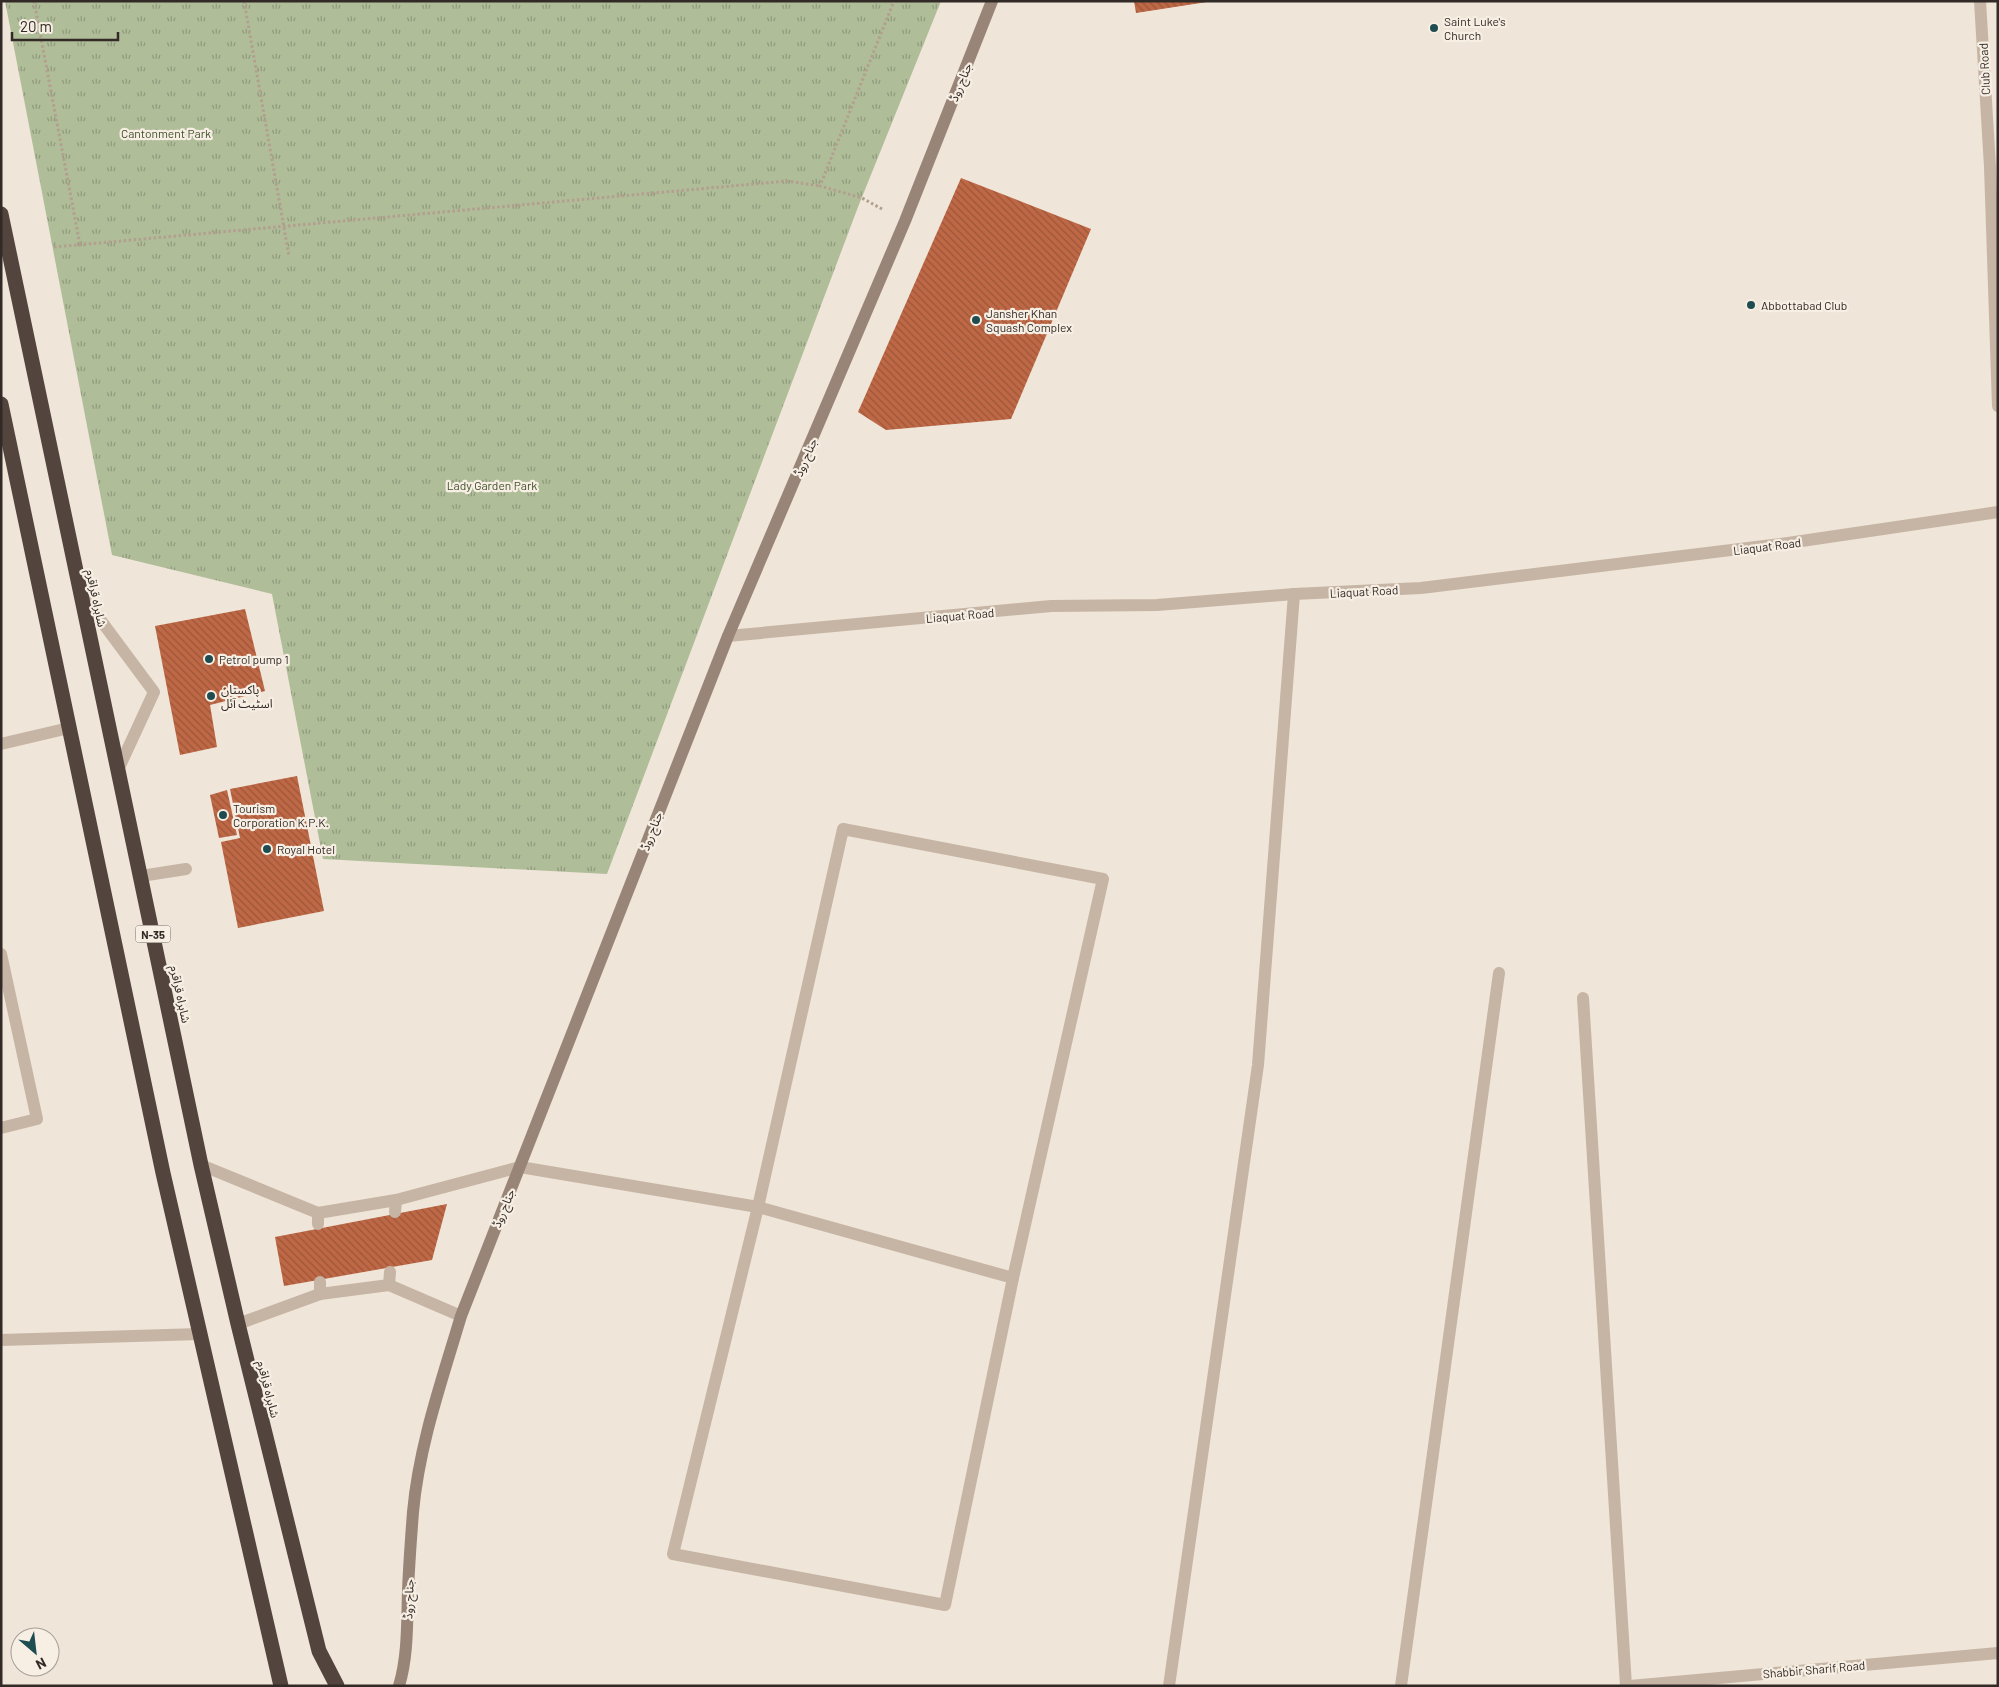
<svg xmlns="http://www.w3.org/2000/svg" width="1999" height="1687" font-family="Barlow,'Noto Sans Arabic',sans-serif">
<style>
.park{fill:url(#park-tufts)}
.building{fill:url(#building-back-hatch)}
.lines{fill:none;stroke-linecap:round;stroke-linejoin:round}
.path{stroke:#b29f8f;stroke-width:3;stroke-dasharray:2.5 2.5;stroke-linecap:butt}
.lane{stroke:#c6b5a5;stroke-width:12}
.street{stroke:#c6b5a5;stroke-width:12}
.secondary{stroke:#998577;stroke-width:12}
.highway{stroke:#53453d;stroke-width:15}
.poi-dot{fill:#1e4c51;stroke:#f7efe4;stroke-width:2}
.labels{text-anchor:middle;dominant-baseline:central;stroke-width:4.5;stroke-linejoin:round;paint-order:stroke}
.shield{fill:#f7efe4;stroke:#6d655f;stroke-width:1}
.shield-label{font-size:11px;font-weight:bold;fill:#322a26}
.poi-label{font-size:12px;fill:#322a26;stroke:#f7efe4;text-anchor:start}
.street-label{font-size:12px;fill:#322a26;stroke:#f7efe4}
.park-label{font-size:12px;fill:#404f2b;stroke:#f7efe4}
</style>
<defs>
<pattern id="park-tufts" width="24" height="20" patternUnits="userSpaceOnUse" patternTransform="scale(1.25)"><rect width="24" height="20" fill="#b0bd99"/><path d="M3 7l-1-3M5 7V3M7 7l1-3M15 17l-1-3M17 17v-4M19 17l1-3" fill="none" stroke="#909a7d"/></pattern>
<pattern id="building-back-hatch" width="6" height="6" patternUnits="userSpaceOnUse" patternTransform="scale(1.25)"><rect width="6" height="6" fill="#bf6846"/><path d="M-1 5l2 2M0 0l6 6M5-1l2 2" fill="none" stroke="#9c563a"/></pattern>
</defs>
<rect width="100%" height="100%" fill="#efe5d8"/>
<path class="park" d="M 5,1 L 941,1 L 858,207 L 607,874 L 323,859 L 272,594 L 112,555 Z"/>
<g class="building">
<path d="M 1134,1 L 1206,1 L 1207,2 L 1136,13 Z"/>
<path d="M 961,178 L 1091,229 L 1011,419 L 886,430 L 858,412 Z"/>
<path d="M 245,609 L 265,691 L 210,705 L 217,747 L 180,755 L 155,626 Z"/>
<path d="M 297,776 L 324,911 L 238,928 L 221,842 L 240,838 L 230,789 Z"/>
<path d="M 227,790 L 237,835 L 219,838 L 210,795 Z"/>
<path d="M 447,1204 L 432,1260 L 284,1286 L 275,1237 Z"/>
</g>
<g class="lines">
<g class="path">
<path d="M 34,1 L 80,245"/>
<path d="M 244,1 L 289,256"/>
<path d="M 882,209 L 862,198 L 820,186 L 894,1"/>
<path d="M 54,247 L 787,181 L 820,186"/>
</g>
<g class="lane">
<path d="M 82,595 L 154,692 L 118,770"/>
<path d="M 1,744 L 69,728"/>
<path d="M 141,876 L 186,869"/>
<path d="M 1,954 L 37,1119 L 1,1128"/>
<path d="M 201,1165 L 318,1213"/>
<path d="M 396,1200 L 520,1167"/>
<path d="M 318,1224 L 318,1213 L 396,1200 L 395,1212"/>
<path d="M 320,1282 L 320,1294 L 389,1285 L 390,1272"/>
<path d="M 389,1285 L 461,1316"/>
<path d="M 238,1324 L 320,1294"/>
<path d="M 1,1340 L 200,1334"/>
</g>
<g class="street">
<path d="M 1980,1 L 1990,167 L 1998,406"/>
<path d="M 728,636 L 1051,606 L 1157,605 L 1294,594 L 1421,588 L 1788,543 L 1998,512"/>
<path d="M 843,829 L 1103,879 L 1013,1278 L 945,1605 L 673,1554 L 758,1207 Z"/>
<path d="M 1583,998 L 1626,1686"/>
<path d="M 520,1167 L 758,1207 L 1013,1278"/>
<path d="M 1169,1686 L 1258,1065 L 1294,594"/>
<path d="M 1401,1686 L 1499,973"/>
<path d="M 1630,1686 L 1998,1653"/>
</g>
<path class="secondary" d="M 399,1686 C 408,1656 407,1623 408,1591 C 409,1565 411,1538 413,1512 C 419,1445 442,1380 461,1316 L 728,636 L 905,221 L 992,1"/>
<g class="highway">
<path d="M 1,214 L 201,1165 L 238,1324 L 319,1651 L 337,1686"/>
<path d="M 1,404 L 163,1173 L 281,1686"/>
</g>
</g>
<g class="poi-dot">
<circle cx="1434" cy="28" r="5"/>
<circle cx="1751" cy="305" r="5"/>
<circle cx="976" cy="320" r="5"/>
<circle cx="209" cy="659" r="5"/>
<circle cx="211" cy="696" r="5"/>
<circle cx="223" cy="815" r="5"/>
<circle cx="267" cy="849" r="5"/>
</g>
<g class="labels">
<rect class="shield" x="135.5" y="925.5" width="35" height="17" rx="4"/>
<g class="shield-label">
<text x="153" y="934">N-35</text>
</g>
<g class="poi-label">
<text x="1444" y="21">Saint Luke's<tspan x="1444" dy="14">Church</tspan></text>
<text x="1761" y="305">Abbottabad Club</text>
<text x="986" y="313">Jansher Khan<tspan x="986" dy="14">Squash Complex</tspan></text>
<text x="219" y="659">Petrol pump 1</text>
<text x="221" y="689">پاکستان<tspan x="221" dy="14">اسٹیٹ آئل</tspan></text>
<text x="233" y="808">Tourism<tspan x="233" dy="14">Corporation K.P.K.</tspan></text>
<text x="277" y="849">Royal Hotel</text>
</g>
<g class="street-label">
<text transform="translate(1984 69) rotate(-93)">Club Road</text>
<text transform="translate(960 82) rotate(-68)">جناح روڈ</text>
<text transform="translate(805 457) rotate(-67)">جناح روڈ</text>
<text transform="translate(1767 546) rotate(-7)">Liaquat Road</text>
<text transform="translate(1364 591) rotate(-3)">Liaquat Road</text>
<text transform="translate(97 598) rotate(78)">شاہراہ قراقرم</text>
<text transform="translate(960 615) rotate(-5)">Liaquat Road</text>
<text transform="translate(651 831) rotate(-69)">جناح روڈ</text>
<text transform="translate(181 994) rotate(78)">شاہراہ قراقرم</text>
<text transform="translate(503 1208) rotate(-68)">جناح روڈ</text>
<text transform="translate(269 1389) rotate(76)">شاہراہ قراقرم</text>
<text transform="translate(408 1599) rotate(-88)">جناح روڈ</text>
<text transform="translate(1814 1669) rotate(-5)">Shabbir Sharif Road</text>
</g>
<g class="park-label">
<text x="166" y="133">Cantonment Park</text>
<text x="492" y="485">Lady Garden Park</text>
</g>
</g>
<rect width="1999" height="1687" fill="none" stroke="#322a26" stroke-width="5"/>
<g transform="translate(35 1652) rotate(152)"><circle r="24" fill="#f7efe4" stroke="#a8a098"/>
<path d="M0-4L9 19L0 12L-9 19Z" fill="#1e4c51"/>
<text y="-8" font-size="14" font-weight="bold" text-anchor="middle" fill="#322a26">N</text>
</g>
<path d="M12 32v8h106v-8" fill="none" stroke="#322a26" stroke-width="2.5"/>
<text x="20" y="32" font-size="15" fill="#322a26" stroke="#f7efe4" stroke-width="4" paint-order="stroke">20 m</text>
</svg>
